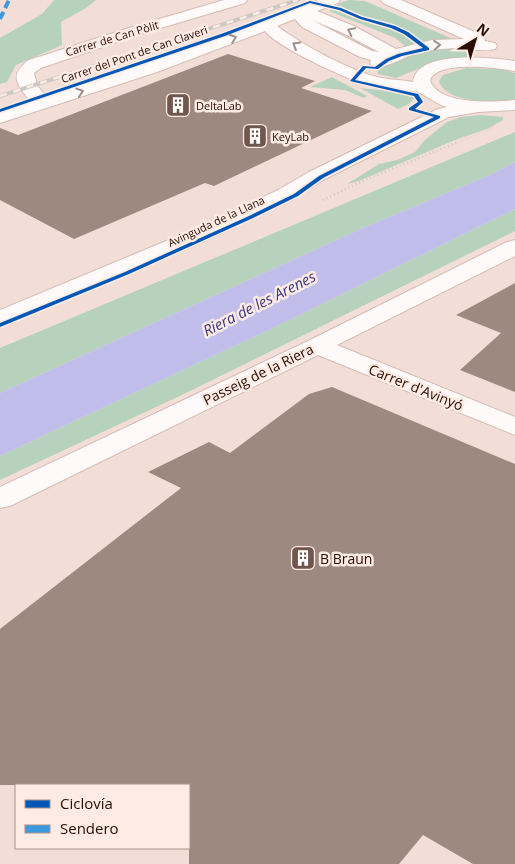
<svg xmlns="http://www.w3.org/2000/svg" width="515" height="864" font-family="'Open Sans',sans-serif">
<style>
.green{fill:#b6d2bc}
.water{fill:#c1beec}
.building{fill:#9e8981}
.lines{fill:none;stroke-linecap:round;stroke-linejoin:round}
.minor-casing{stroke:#d4bcb3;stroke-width:2}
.path-far1{stroke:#d1cac8;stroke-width:2;stroke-dasharray:0.5 2.5;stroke-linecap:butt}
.path{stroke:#d1cac8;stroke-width:2.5;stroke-dasharray:1 3;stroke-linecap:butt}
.minor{fill:#fdfaf9;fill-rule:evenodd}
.rail-casing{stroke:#cec8c5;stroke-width:4}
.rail{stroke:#fdebe4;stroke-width:2.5;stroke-dasharray:7;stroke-linecap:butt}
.quiet{stroke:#3d99dd;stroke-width:4;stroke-dasharray:8 4;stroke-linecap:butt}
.cycleway-casing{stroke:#fdebe4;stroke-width:3}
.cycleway{fill:#0057b8;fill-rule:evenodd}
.oneway{stroke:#9e8f8a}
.labels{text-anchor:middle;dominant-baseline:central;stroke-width:5;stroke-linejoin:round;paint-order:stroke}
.far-street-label{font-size:11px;fill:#2a0c02;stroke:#fdebe4}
.far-poi-label{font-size:11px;fill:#2a0c02;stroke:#fdebe4;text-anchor:start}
.street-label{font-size:14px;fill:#2a0c02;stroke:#fdebe4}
.poi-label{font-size:14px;fill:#2a0c02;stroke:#fdebe4;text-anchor:start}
.water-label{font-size:15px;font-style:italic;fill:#3b3785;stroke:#fdebe4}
</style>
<rect width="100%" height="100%" fill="#f2ded7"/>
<g class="green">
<path d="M 54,0 L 96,0 L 86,8 L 61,22 L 62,45 L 16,65 L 7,82 L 0,84 L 0,38 L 42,14 Z"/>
<path d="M 349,0 L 365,1 L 455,40 L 405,46 L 395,38 L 329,11 L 342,2 Z"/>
<path d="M 449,47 L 465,47 L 475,50 L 474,55 L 425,66 L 396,78 L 378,74 L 377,69 C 400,53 422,51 449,47 Z"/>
<path d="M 466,68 L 499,69 L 515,73 L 515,99 C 496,104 445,103 439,81 L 443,75 Z"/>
<path d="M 332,77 L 367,96 L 364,98 L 345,90 L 310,87 Z"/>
<path d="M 360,88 L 407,93 L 414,98 L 409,104 L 398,109 Z"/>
<path d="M 481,115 L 503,117 L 503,120 L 489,128 L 455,140 L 359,181 L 347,184 L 379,164 L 397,160 L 415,152 L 426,139 L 447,122 L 461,117 Z"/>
<path d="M 515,132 L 515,162 L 488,176 L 363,228 L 0,393 L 0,348 Z"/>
<path d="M 515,209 L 515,231 L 184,394 L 0,480 L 0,456 L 277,326 Z"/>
</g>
<path class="water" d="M 515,162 L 515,209 L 277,326 L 0,456 L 0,393 L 363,228 L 488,176 Z"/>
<g class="building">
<path d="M 228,54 L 315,81 L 301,88 L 372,111 L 214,186 L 205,183 L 74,239 L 0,200 L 0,128 L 18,135 Z"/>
<path d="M 515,283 L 515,392 L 460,370 L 501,333 L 456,315 Z"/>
<path d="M 332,387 L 515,464 L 515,864 L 473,864 L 423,835 L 399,864 L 189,864 L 189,785 L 0,785 L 0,629 L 181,488 L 148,472 L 209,442 L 230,453 L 309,394 Z"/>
</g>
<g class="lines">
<defs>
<g id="minor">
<path d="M 224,0 L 247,0 L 245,3 L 144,33 L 41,68 L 34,73 L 37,85 L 46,97 L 145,64 L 319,0 L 340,0 L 338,3 L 317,11 L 354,26 L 396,49 L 432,40 L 464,39 L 383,3 L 381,0 L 401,0 L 484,36 L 485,41 L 495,43 L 497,46 L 495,49 C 485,52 474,49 463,48 C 449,48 434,49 420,52 C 406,55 386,70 372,67 L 370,63 L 371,60 L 360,57 L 302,27 L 295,19 L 277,26 C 301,44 353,73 382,78 C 392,80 403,80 413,82 C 417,49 493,58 515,61 L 515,71 C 497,68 438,60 430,80 C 438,106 495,102 515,100 L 515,110 L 478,112 L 449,117 L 323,180 L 293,199 L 210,238 L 96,288 L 0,325 L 0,310 L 195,229 L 278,190 L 309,172 L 438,109 L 447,107 C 436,104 430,98 420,93 C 413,89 388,90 378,88 C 354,83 280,49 265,31 L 157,72 L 0,123 L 0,112 L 31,102 C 17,85 8,75 29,60 L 132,27 ZM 312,20 L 343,33 L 379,52 L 372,51 Z"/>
<path d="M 515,240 L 515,256 L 337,345 L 515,417 L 515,435 L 318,355 L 10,506 L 0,508 L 0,487 L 308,341 L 507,242 Z"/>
</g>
</defs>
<use href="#minor" class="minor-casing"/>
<path class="path-far1" d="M 454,144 L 494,127"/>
<path class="path" d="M 323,200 L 365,180 L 458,142"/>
<use href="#minor" class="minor"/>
<defs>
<path id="rail" d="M 0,96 L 298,0"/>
</defs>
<use href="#rail" class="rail-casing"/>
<use href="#rail" class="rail"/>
<path class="quiet" d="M 0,19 L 9,0"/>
<defs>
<path id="cycleway" d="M 310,1 L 341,8 L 362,17 L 395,26 L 408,32 L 429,48 L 429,50 L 402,56 L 389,61 L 378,69 L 366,68 L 355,80 L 418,94 L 423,102 L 415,109 L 440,116 L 440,118 L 323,178 L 298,196 L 253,218 L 129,274 L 0,327 L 0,323 L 125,272 L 249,216 L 294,194 L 319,176 L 434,117 L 409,110 L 409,108 L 418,102 L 414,96 L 350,81 L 363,66 L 375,67 L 386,59 L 398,54 L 423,48 L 404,34 L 391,28 L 360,19 L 339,10 L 310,3 L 225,36 L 0,112 L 0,109 L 221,34 Z"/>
</defs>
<use href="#cycleway" class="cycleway-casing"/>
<use href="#cycleway" class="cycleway"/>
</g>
<defs><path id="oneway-chevron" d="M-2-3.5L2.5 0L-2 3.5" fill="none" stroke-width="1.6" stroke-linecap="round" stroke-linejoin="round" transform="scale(1.25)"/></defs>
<g class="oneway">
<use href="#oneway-chevron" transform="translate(351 31) rotate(-154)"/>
<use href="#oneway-chevron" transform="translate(233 38) rotate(-20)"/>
<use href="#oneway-chevron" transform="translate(296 45) rotate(-149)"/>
<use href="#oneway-chevron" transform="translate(437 45) rotate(-5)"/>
<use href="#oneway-chevron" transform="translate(80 92) rotate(-18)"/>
</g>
<defs>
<symbol id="building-square" viewBox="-11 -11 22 22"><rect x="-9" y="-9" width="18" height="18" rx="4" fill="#70564d" stroke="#fdebe4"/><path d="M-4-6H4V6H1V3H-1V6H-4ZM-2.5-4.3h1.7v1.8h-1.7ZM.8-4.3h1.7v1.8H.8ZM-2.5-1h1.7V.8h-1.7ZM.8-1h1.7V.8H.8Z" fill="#fff"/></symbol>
</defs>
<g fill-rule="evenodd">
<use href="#building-square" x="164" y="91" width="28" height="28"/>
<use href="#building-square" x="241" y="122" width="28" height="28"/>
<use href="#building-square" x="289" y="544" width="28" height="28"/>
</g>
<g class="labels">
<g class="far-street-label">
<text transform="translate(112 38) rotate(-17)">Carrer de Can Pòlit</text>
<text transform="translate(134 54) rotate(-19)">Carrer del Pont de Can Claveri</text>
<text transform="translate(216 221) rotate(-25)">Avinguda de la Llana</text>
</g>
<g class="far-poi-label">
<text x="196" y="105">DeltaLab</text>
<text x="272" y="136">KeyLab</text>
</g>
<g class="street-label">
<text transform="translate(258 374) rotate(-26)">Passeig de la Riera</text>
<text transform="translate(416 387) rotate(22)">Carrer d'Avinyó</text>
</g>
<g class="poi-label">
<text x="320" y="558">B Braun</text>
</g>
<g class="water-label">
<text transform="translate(259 303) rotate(-27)">Riera de les Arenes</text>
</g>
</g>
<rect x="15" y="784" width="175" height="65" fill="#fdebe4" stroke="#a9928a"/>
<rect x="25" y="800" width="25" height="8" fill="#0057b8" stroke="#a9928a"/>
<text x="60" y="809" font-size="15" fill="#2a0c02">Ciclovía</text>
<rect x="25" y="825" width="25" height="8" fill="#3d99dd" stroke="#a9928a"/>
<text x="60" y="834" font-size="15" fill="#2a0c02">Sendero</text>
<g transform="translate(475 40) rotate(38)" stroke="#fdebe4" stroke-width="4" paint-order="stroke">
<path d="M0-4L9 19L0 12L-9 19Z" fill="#2a0c02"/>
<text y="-8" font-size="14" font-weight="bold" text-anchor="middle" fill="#2a0c02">N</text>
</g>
</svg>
